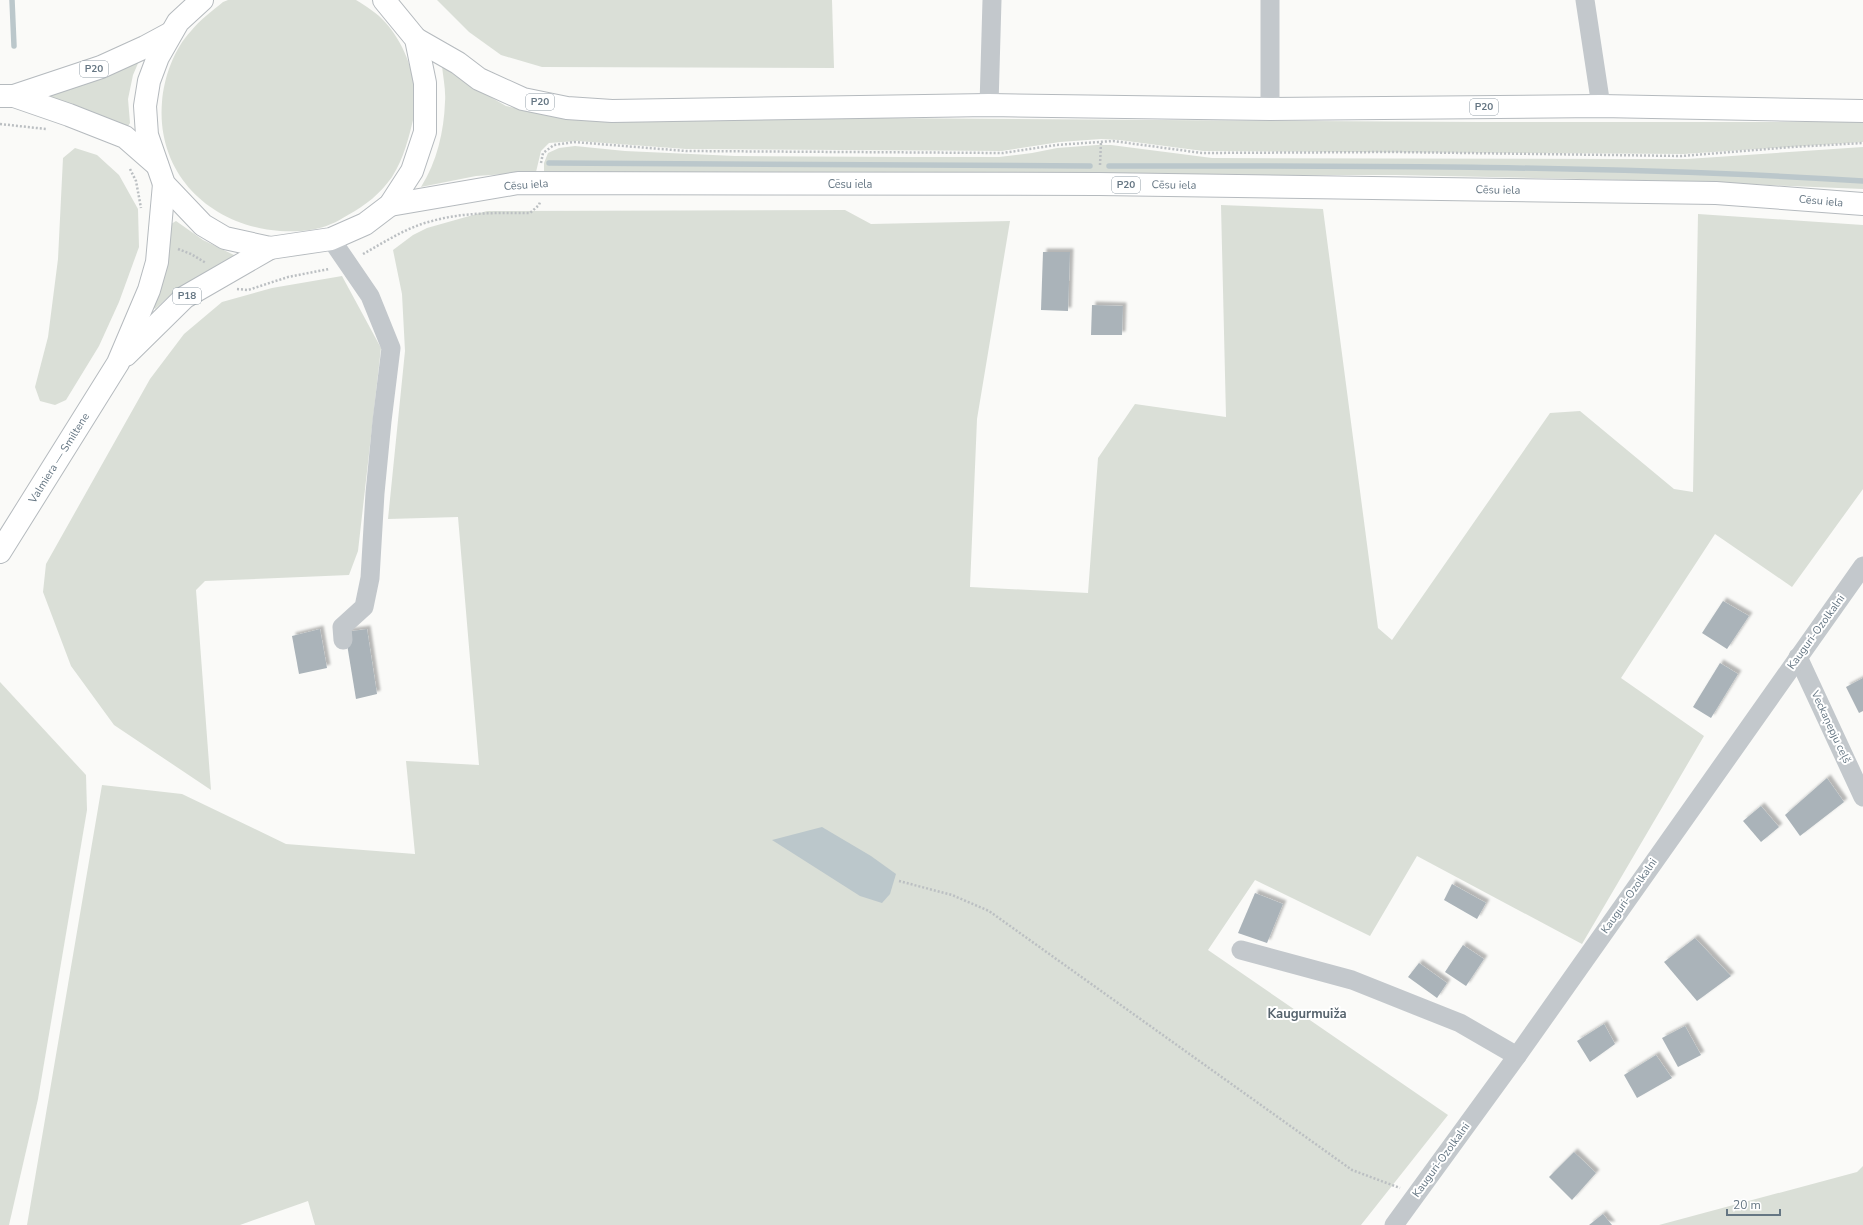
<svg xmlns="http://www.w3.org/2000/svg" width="1863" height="1225" font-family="'Nunito Sans',sans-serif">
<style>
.green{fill:#dadfd7}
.water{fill:#bbc7cb}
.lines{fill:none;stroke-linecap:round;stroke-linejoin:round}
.stream{stroke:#bbc7cb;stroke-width:5.5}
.building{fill:#aab3b9;filter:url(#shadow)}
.major-casing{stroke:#b5babe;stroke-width:24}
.path{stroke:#bbbfc2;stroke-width:2.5;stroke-dasharray:2 2;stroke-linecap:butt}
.minor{stroke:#c3c8cc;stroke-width:19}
.major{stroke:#fff;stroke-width:22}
.labels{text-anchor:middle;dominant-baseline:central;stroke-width:4;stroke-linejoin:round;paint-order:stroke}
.shield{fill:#fff;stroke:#939fa8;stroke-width:1}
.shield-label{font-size:10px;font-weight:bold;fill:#657683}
.street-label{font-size:11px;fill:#657683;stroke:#fff}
.quarter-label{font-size:13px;font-weight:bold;fill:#57646e;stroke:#fff}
</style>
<defs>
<filter id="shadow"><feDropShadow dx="3.5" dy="-3.5" stdDeviation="1" flood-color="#0004"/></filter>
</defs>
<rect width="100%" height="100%" fill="#fafaf8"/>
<g class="green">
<path d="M 228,0 L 356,0 C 366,6 377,13 385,22 C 406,45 420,84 414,116 C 409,137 404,158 392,177 C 380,194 366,205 348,215 C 342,218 337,222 331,224 C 316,231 296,232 280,231 C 210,226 156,174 162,102 C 164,77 174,49 191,31 C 200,20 212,11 223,2 Z"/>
<path d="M 437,0 L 832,0 L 834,68 L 542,67 L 501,55 L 469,32 Z"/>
<path d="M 139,61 L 133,75 L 128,99 L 130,123 L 128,126 L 123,126 L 45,96 Z"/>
<path d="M 442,66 L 468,84 L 506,106 L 554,116 L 1479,122 L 1863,122 L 1863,142 L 1684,154 L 1203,151 L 1119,140 L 1101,139 L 1060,142 L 1002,151 L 686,149 L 577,141 L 549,143 L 541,151 L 536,172 L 476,176 L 421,187 C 437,162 444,131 445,102 C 446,90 443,77 442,66 Z"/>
<path d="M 1097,145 L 1111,145 L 1212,158 L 1623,159 L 1687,159 L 1863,147 L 1863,189 L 1671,181 L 1396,175 L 1117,175 L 984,173 L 544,172 L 544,163 L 548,153 L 559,148 L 575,146 L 625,151 L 735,156 L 902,157 L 999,157 L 1032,153 L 1057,148 Z"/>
<path d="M 75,148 L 97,155 L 119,175 L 138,209 L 139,247 L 119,302 L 99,346 L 66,400 L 55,405 L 40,401 L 35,387 L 48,337 L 58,259 L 63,158 Z"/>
<path d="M 1221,205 L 1323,209 L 1378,628 L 1392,640 L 1550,413 L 1580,411 L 1674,489 L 1693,492 L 1698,214 L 1863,225 L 1863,489 L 1792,587 L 1715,534 L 1621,678 L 1704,736 L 1582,944 L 1417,856 L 1370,936 L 1255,880 L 1208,950 L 1448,1115 L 1361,1225 L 315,1225 L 308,1201 L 240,1225 L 27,1225 L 102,785 L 182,794 L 286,844 L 415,854 L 406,761 L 479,765 L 458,517 L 388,519 L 405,351 L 402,294 L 393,250 L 413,235 L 427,228 L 487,211 L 845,210 L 871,224 L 1010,221 L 977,419 L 970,587 L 1088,593 L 1098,458 L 1135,404 L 1226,417 Z"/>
<path d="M 176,221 L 203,240 L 234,255 L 234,261 C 204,270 178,287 155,309 L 151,305 L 171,224 Z"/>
<path d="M 342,276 L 381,348 L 358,551 L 349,575 L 205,581 L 196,590 L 211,790 L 114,725 L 71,666 L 43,592 L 46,564 L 150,379 L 184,334 L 222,302 L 272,288 Z"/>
<path d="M 0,682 L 86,775 L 87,810 L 38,1099 L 9,1225 L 0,1225 Z"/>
<path d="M 1863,1166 L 1863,1225 L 1659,1225 L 1857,1172 Z"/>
</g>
<path class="water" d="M 822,827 L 871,856 L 896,874 L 890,894 L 882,903 L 860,896 L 772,840 Z"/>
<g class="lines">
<g class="stream">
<path d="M 12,0 L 14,46"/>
<path d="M 549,163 L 1090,166"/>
<path d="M 1109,166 C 1360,166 1612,165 1863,181"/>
</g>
</g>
<g class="building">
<path d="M 1043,252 L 1070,252 L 1068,311 L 1041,310 Z"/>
<path d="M 1092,305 L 1123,306 L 1122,335 L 1091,335 Z"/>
<path d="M 1723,601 L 1749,616 L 1727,649 L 1702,633 Z"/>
<path d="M 320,629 L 327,668 L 299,674 L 292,636 Z"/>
<path d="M 367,629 L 377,694 L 356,699 L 345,632 Z"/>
<path d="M 1720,663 L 1738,674 L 1711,718 L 1693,707 Z"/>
<path d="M 1863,678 L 1863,711 L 1859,713 L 1846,687 Z"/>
<path d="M 1827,778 L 1844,802 L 1800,836 L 1785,815 Z"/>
<path d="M 1761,806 L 1779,827 L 1761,842 L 1743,821 Z"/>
<path d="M 1452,884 L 1486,903 L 1477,919 L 1444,900 Z"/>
<path d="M 1255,893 L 1283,904 L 1267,943 L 1238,933 Z"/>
<path d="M 1695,938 L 1731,976 L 1697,1001 L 1664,962 Z"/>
<path d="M 1463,945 L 1484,959 L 1466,986 L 1445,972 Z"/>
<path d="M 1419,963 L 1447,983 L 1437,998 L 1408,977 Z"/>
<path d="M 1604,1024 L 1615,1044 L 1590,1062 L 1577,1041 Z"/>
<path d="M 1685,1026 L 1701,1055 L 1678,1067 L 1662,1038 Z"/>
<path d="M 1656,1055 L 1672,1078 L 1637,1098 L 1624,1075 Z"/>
<path d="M 1574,1152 L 1596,1173 L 1572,1200 L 1549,1177 Z"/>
<path d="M 1603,1214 L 1612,1225 L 1589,1225 Z"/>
</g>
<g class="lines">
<defs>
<g id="major">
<path d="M 202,0 L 178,22 L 158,57 L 149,81 L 145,106 L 147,135 L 164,184 L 203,225 L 225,238 L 270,248 L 331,239 L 365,224 L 390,205 L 412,171 L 425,132 L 425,83 L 416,39 L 384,0"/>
<path d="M 416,39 L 458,63 L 479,79 L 523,99 L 567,108 L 612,111 L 989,105 L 1270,109 L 1601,106 L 1863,111"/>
<path d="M 0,96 L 14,96 L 69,115 L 125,137 L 157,165"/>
<path d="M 14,96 L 101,67 L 145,47 L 171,33"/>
<path d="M 390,205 L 518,183 L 1099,184 L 1716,193 L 1863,204"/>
<path d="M 126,355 L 185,297 L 270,248"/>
<path d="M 0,552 L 118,363 L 149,290 L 157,262 L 164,184"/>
</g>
</defs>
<use href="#major" class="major-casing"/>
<g class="path">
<path d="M 0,124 L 46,129"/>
<path d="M 541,163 L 543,153 L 554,145 L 574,142 L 686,151 L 1003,153 L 1056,145 L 1113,141 L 1202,153 L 1394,152 L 1682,156 L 1792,147 L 1863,143"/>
<path d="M 1100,165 L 1101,142"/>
<path d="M 130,169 L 136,181 L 141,208"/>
<path d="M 178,249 L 191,254 L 206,263"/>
<path d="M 363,254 C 385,242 407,227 432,221 C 464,212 497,213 530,213 L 539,205 L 540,202"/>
<path d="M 237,289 L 248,290 L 288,277 L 329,269"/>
<path d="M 899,881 L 952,895 L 989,911 L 1352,1170 L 1400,1188"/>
</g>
<g class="minor">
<path d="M 1270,0 L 1270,109"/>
<path d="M 1585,0 L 1601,106"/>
<path d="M 989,105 L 992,0"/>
<path d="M 331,239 L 370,296 L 391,348 L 382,421 L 375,493 L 370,578 L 364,607 L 342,627 L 343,640"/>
<path d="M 1798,657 L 1863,797"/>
<path d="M 1241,950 L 1352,980 L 1460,1023 L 1517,1056"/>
<path d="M 1394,1225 L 1517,1056 L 1863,566"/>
</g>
<use href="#major" class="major"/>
</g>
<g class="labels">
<g class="shield">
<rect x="80" y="61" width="28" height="16" rx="3"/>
<rect x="526" y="94" width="28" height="16" rx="3"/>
<rect x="1470" y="99" width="28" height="16" rx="3"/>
<rect x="1112" y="177" width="28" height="16" rx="3"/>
<rect x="173" y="288" width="28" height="16" rx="3"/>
</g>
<g class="shield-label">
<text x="94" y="69">P20</text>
<text x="540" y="102">P20</text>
<text x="1484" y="107">P20</text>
<text x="1126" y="185">P20</text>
<text x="187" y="296">P18</text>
</g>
<g class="street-label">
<text x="850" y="184">Cēsu iela</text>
<text transform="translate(526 185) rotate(-4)">Cēsu iela</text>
<text transform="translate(1174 185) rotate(1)">Cēsu iela</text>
<text transform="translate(1498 190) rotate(1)">Cēsu iela</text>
<text transform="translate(1821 201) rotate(5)">Cēsu iela</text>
<text transform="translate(59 458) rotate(-58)">Valmiera — Smiltene</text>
<text transform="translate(1816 632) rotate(-54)">Kauguri-Ozolkalni</text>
<text transform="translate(1831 727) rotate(65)">Veckaņepju ceļš</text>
<text transform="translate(1629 896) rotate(-55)">Kauguri-Ozolkalni</text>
<text transform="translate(1441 1160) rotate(-54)">Kauguri-Ozolkalni</text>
</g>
<g class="quarter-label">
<text x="1307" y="1014">Kaugurmuiža</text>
</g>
</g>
<path d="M1727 1209v6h53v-6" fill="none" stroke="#657683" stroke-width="2"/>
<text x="1733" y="1209" font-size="12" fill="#657683" stroke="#ffffff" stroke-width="3" paint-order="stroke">20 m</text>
</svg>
